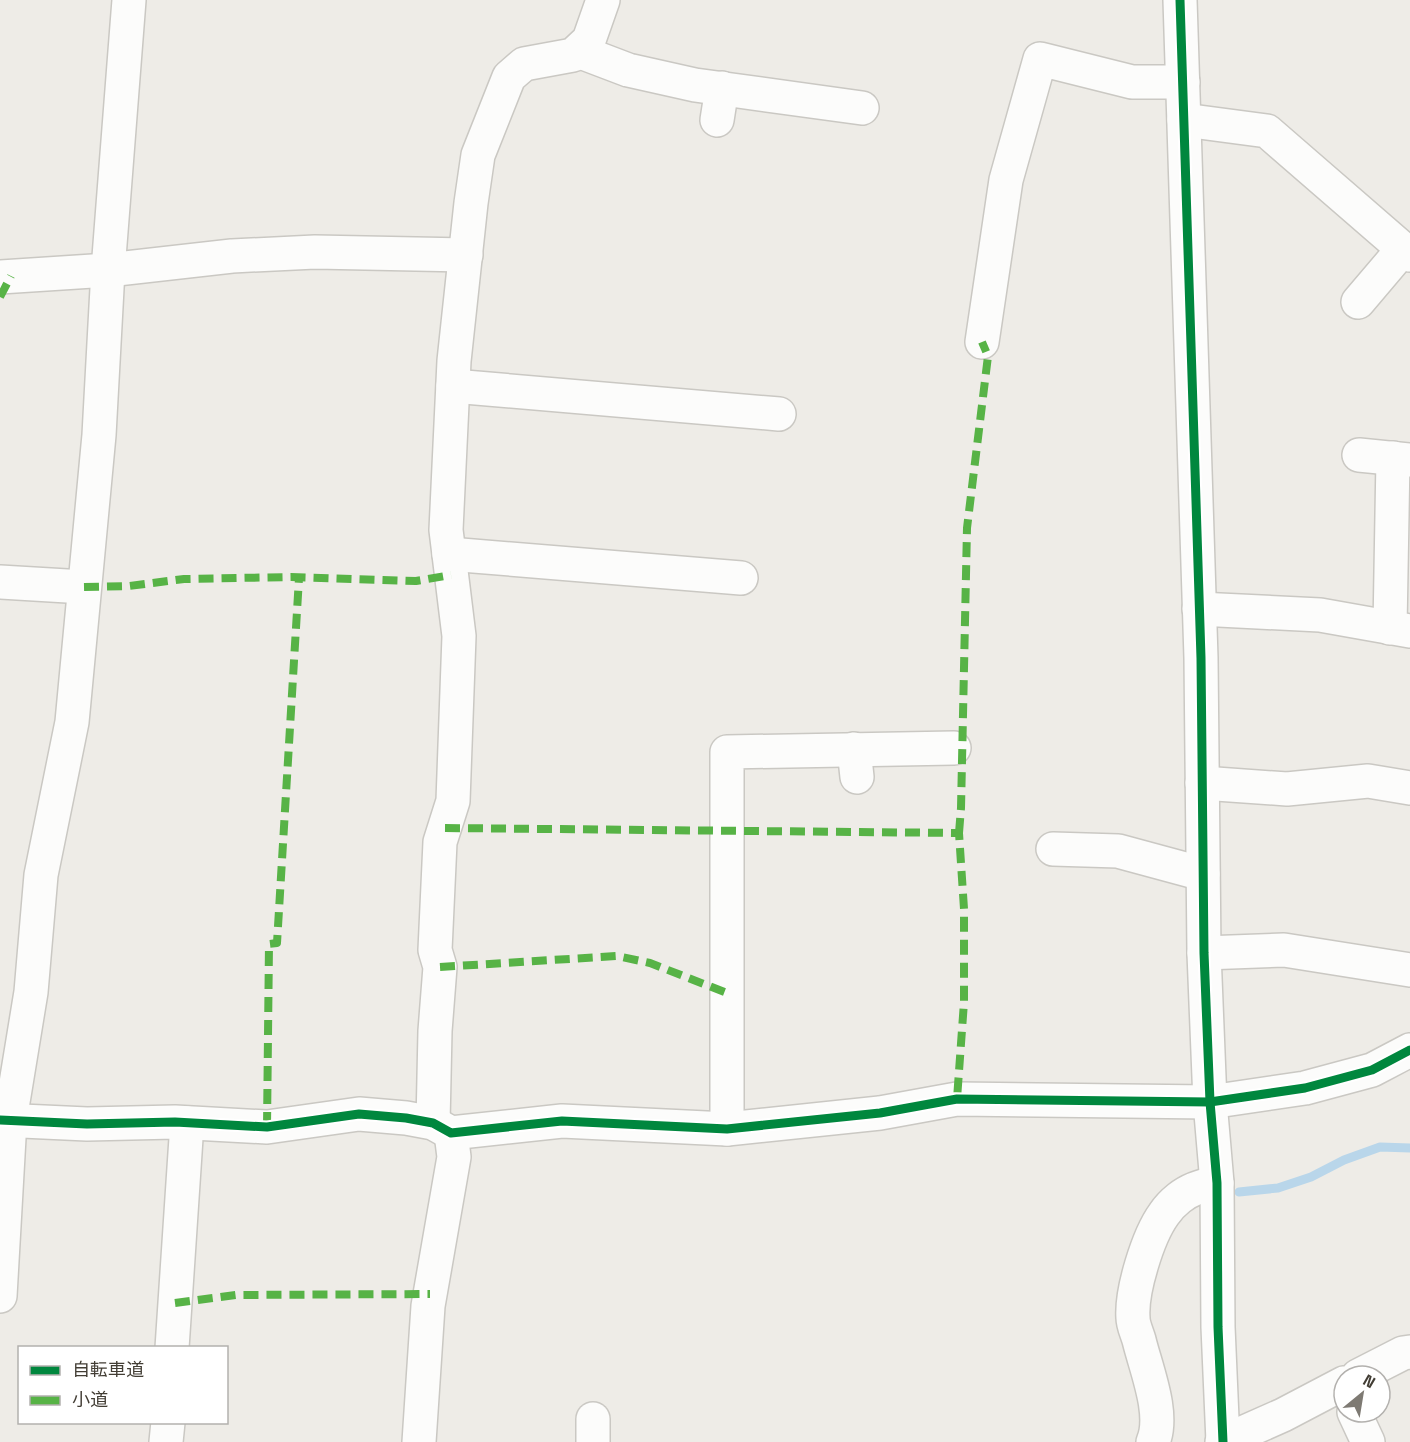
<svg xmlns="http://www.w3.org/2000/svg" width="1410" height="1442" font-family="'Space Grotesk','Noto Sans JP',sans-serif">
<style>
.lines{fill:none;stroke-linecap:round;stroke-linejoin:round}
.stream{stroke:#b9d6ea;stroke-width:9}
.minor-casing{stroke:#cac8c3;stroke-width:36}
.minor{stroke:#fcfcfb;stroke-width:33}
.quiet{stroke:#57b346;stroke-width:8;stroke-dasharray:15 8;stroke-linecap:butt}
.cycleway-casing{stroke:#fff;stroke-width:13}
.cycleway{stroke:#00873e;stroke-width:9}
</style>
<rect width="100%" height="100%" fill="#eeece7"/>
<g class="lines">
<path class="stream" d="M 1239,1192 L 1278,1188 L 1311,1177 L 1344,1160 L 1380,1147 L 1410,1148"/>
<defs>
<g id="minor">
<path d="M 1180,0 L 1201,658 L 1204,953 L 1210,1102 L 1217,1183 L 1218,1327 L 1223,1442"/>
<path d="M 578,51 L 628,70 L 695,85 L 862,108"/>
<path d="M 717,120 L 722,88"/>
<path d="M 1184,120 L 1267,131 L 1410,255"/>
<path d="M 0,277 L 108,270 L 232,256 L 315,252 L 466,255"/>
<path d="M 1358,302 L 1403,249"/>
<path d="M 982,342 L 1006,180 L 1040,59 L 1132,82 L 1183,82"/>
<path d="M 453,386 L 779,414"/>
<path d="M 1359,455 L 1410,460"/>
<path d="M 449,554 L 741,578"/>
<path d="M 0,582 L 84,587"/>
<path d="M 1199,609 L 1320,615 L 1410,631"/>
<path d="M 1390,628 L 1393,458"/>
<path d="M 854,749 L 857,777"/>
<path d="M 1202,783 L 1287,789 L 1368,781 L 1410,788"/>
<path d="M 1053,849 L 1118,851 L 1203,874"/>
<path d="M 1204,953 L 1284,950 L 1410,970"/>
<path d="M 0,1120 L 87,1124 L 175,1122 L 267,1127 L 359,1114 L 406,1118 L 433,1123 L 451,1133 L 562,1121 L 727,1129 L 880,1113 L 957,1099 L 1210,1102 L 1305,1088 L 1372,1070 L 1410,1050"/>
<path d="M 433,1123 L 435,1031 L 440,967 L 435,950 L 440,842 L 453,801 L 459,636 L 446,530 L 454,361 L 471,203 L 478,155 L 509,77 L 524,64 L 573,55 L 589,40 L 603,0"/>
<path d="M 727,1129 L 727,752 L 954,748"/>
<path d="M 0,1296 L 10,1120 L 31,992 L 41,875 L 72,722 L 99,435 L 108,270 L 129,0"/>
<path d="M 172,1348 L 187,1123"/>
<path d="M 1358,1376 L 1403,1353 L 1410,1352"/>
<path d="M 1354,1412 L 1368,1442"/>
<path d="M 593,1419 L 593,1442"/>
<path d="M 166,1442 L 168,1422"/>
<path d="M 419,1442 L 428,1306 L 454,1157 L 451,1133"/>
<path d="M 1153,1442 C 1165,1414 1146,1369 1139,1340 C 1137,1333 1133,1325 1133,1318 C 1131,1291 1148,1236 1164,1214 C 1168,1208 1174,1202 1179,1198 C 1190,1189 1204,1185 1217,1183"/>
<path d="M 1222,1442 L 1283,1415 L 1344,1383"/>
</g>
</defs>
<use href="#minor" class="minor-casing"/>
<use href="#minor" class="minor"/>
<g class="quiet">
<path d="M 0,297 L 11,276"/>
<path d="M 84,587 L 129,586 L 184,579 L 291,577 L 416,581 L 451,575"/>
<path d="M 445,828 L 959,833 L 964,909 L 964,1002 L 957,1099"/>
<path d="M 959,833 L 961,808 L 967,528 L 988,356 L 982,342"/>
<path d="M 440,967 L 617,956 L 650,963 L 727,993"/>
<path d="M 267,1127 L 269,944 L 277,943 L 299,578"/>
<path d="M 175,1303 L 236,1295 L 430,1294"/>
</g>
<defs>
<g id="cycleway">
<path d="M 1180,0 L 1201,658 L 1204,953 L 1210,1102 L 1217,1183 L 1218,1327 L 1223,1442"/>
<path d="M 0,1120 L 87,1124 L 175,1122 L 267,1127 L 359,1114 L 406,1118 L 433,1123 L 451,1133 L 562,1121 L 727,1129 L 880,1113 L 957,1099 L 1210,1102 L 1305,1088 L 1372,1070 L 1410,1050"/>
</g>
</defs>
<use href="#cycleway" class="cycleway-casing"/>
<use href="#cycleway" class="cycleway"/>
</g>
<rect x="18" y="1346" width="210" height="78" fill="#ffffff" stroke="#b3b1ae" stroke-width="1.5"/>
<rect x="30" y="1366" width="30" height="9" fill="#00873e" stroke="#b3b1ae" stroke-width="1.5"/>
<text x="72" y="1376" font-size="18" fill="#423d34">自転車道</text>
<rect x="30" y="1396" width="30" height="9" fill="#57b346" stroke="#b3b1ae" stroke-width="1.5"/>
<text x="72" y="1406" font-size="18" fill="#423d34">小道</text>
<g transform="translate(1362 1394) rotate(30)"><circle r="28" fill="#ffffff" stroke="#b3b1ae" stroke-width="1.5"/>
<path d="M0-4.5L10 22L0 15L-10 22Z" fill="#7e7a73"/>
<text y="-9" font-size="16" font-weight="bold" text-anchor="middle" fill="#423d34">N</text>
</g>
</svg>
